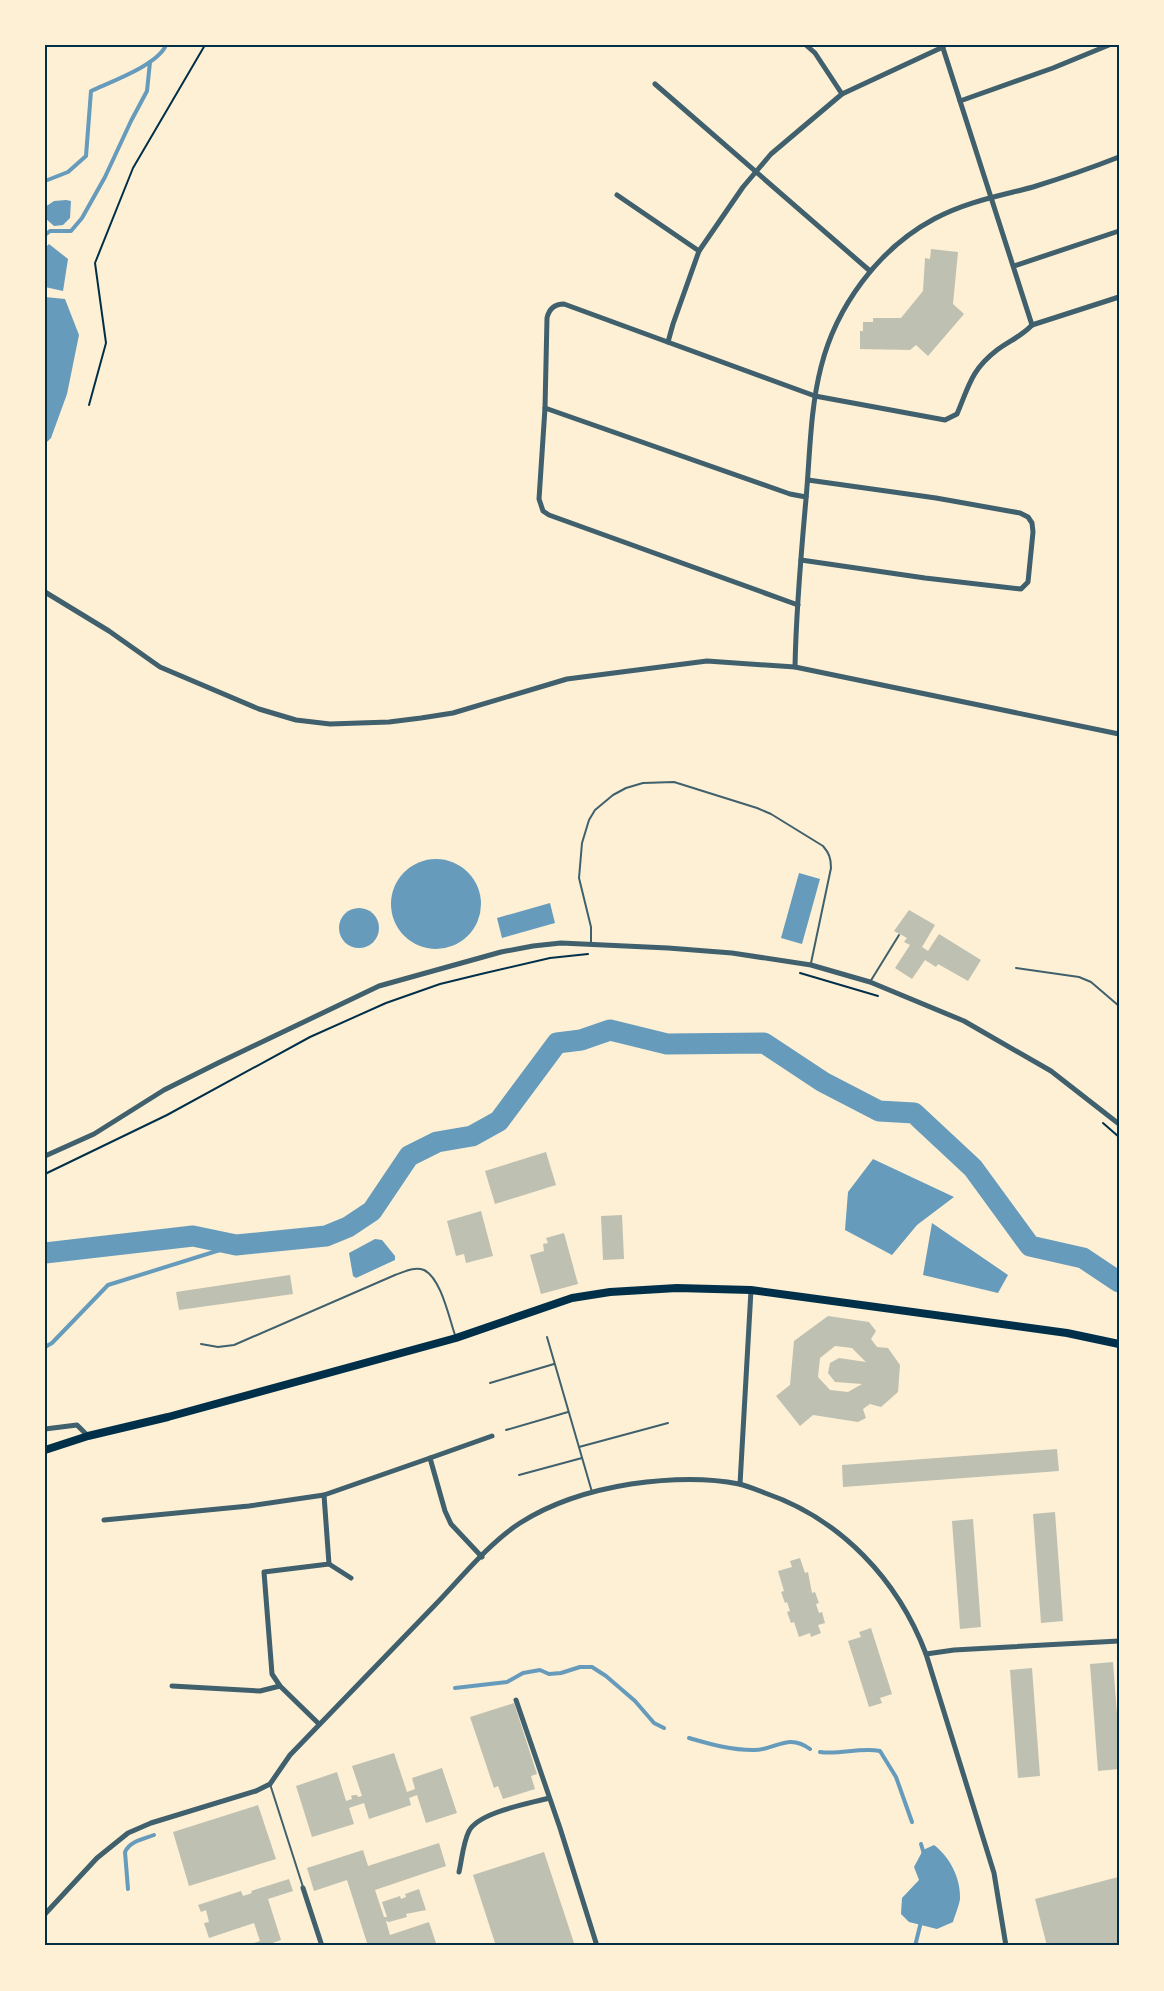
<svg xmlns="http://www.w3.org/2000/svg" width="1164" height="1991" font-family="Rubik,sans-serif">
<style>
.water{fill:#669bbc}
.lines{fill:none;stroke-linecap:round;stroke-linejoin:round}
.stream{stroke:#669bbc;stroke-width:4}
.river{stroke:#669bbc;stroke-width:21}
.building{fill:#bec0b2;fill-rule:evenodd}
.path{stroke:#003049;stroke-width:2}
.service{stroke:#3f606c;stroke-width:2}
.minor{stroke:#3f606c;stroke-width:5}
.secondary{stroke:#003049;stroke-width:8}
.neatline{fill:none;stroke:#003049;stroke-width:2}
</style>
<rect width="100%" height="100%" fill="#fdf0d5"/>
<g class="water">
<path d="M 66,200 L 71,201 L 70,218 L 63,225 L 54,226 L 45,218 L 45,207 L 54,201 Z"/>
<path d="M 49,244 L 68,259 L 63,291 L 45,287 L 45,248 Z"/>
<path d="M 45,297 L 65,299 L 79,335 L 67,394 L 51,438 L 45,444 Z"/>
<circle cx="436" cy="904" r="45"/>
<path d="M 799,873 L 820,879 L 802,944 L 781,938 Z"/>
<path d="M 550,903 L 555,923 L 502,938 L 497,918 Z"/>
<circle cx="359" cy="928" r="20"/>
<path d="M 873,1159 L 954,1197 L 917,1225 L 892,1255 L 845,1230 L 848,1192 Z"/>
<path d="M 932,1223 L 1008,1275 L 998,1293 L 923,1275 Z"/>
<path d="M 375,1239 L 382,1240 L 395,1256 L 395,1260 L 356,1278 L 353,1276 L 349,1253 Z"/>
<path d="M 934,1845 C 950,1857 961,1879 960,1899 C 959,1906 955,1915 953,1922 L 937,1929 L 909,1922 L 901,1914 L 902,1898 L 919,1880 L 914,1867 L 923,1850 Z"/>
</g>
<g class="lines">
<g class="stream">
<path d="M 45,181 L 68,172 L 86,156 L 91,91 C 110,82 158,65 166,45"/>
<path d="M 45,235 L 50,231 L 71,231 L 82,218 L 105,177 L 131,121 L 147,91 L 150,62"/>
<path d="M 45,1347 L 52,1343 L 108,1285 L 236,1245"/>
<path d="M 455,1688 L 507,1682 L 523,1673 L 540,1670 L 549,1674 L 561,1673 L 580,1667 L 592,1667 L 606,1676 L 635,1701 L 654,1723 L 664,1728"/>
<path d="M 689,1738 C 710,1744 730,1750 753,1750 C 775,1751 787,1732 810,1749"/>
<path d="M 820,1752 C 840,1755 860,1747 880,1751 L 896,1777 L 912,1822"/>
<path d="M 921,1844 L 924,1854"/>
<path d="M 128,1889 L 125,1852 C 130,1841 144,1839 154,1835"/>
<path d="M 915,1946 L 921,1922"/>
</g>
<path class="river" d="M 45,1253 L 193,1236 L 236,1245 L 326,1236 L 348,1227 L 372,1211 L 409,1156 L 437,1142 L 472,1136 L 499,1121 L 557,1043 L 581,1040 L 610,1030 L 667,1044 L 764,1043 L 823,1082 L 879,1111 L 914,1113 L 973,1168 L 1030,1246 L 1083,1258 L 1119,1282"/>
</g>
<g class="building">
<path d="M 931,249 L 958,252 L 953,304 L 964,314 L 928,356 L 916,345 L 910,350 L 860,349 L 860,331 L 863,331 L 863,322 L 873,322 L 873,318 L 901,318 L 923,291 L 925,258 L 930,259 Z"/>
<path d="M 909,910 L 935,925 L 922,947 L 928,951 L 939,934 L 981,960 L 968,981 L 938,964 L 936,967 L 925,960 L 912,979 L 895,968 L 910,945 L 904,942 L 907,938 L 894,931 Z"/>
<path d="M 546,1152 L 556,1185 L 495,1204 L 485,1171 Z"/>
<path d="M 481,1211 L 493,1256 L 466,1263 L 464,1254 L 456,1256 L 447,1221 Z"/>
<path d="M 622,1215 L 624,1259 L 603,1260 L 601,1216 Z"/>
<path d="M 564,1233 L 578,1284 L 541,1294 L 530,1255 L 544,1251 L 543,1244 L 548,1243 L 546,1238 Z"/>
<path d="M 290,1275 L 293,1294 L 179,1310 L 176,1292 Z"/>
<path d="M 828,1316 L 869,1322 L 876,1331 L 871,1339 L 877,1347 L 888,1348 L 900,1365 L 898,1392 L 881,1407 L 870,1404 L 863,1409 L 866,1418 L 858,1422 L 813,1415 L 800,1426 L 776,1396 L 790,1385 L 794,1341 ZM 835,1346 L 852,1348 L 866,1362 L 839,1358 L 830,1363 L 828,1373 L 835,1382 L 862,1384 L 848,1392 L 830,1390 L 818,1377 L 820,1358 Z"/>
<path d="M 1057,1449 L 1059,1471 L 843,1487 L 842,1465 Z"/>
<path d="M 1055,1512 L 1063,1621 L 1041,1623 L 1033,1514 Z"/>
<path d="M 973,1519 L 981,1627 L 960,1629 L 952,1521 Z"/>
<path d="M 800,1558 L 805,1573 L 808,1572 L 812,1593 L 815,1592 L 819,1603 L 816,1604 L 819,1613 L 822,1612 L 825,1623 L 818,1625 L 821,1633 L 811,1637 L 810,1633 L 799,1637 L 794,1622 L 791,1623 L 787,1612 L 790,1611 L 787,1602 L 785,1603 L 781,1592 L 784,1591 L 778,1571 L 792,1567 L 790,1561 Z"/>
<path d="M 871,1628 L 892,1694 L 880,1698 L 882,1703 L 869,1707 L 848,1641 L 861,1637 L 859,1632 Z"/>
<path d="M 1113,1662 L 1119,1741 L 1119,1769 L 1098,1771 L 1090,1664 Z"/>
<path d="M 1032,1668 L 1040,1776 L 1018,1778 L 1010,1670 Z"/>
<path d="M 514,1703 L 537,1774 L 531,1776 L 535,1789 L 503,1799 L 498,1786 L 494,1788 L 470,1717 Z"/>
<path d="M 394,1753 L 407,1792 L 415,1789 L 412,1778 L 442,1768 L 457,1813 L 426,1823 L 417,1795 L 409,1798 L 411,1805 L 369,1819 L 364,1803 L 349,1808 L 354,1824 L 312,1837 L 296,1786 L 337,1772 L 346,1801 L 352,1799 L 351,1796 L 354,1795 L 357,1795 L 358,1797 L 362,1796 L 352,1766 Z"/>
<path d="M 258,1805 L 276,1859 L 189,1886 L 173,1832 Z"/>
<path d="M 439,1843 L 446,1866 L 375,1890 L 384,1917 L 387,1917 L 382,1902 L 400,1896 L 401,1899 L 406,1897 L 405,1894 L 419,1889 L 426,1910 L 406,1914 L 407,1917 L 389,1922 L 386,1921 L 390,1935 L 429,1922 L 437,1946 L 368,1946 L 347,1880 L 314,1891 L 307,1868 L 363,1850 L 368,1866 Z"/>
<path d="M 544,1852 L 575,1946 L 496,1946 L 473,1875 Z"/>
<path d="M 1118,1877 L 1119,1946 L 1047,1946 L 1035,1899 Z"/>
<path d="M 289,1879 L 293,1891 L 268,1899 L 281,1940 L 270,1944 L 270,1946 L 245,1946 L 260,1941 L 254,1923 L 209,1938 L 204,1923 L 209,1922 L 206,1910 L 201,1912 L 198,1905 L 241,1891 L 243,1896 L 252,1893 L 251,1891 Z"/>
</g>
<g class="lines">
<g class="path">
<path d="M 89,405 L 106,343 L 95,263 L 133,168 L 205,45"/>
<path d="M 800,973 L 878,996"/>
<path d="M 1103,1123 L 1119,1137"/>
<path d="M 45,1174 L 167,1115 L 310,1037 L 386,1003 L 440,984 L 481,974 L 550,958 L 588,954"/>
</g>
<g class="service">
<path d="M 591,944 L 591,927 L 579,878 L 582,843 L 589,820 L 595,810 L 613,795 L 626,788 L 643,783 L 674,782 L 757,808 L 771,814 L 823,846 C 829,853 831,858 831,868 L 811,963"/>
<path d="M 1016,968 L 1079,977 L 1091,982 L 1119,1006"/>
<path d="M 870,982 L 899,935"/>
<path d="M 547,1337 L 592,1492"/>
<path d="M 201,1344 L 218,1347 L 234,1345 L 395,1275 C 404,1272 414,1266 424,1270 C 441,1278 449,1318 455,1335"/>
<path d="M 490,1383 L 554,1364"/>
<path d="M 506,1430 L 568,1412"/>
<path d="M 579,1447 L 668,1423"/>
<path d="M 519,1475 L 582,1458"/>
<path d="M 270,1784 L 303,1887"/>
</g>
<g class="minor">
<path d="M 806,45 L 815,53 L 842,94"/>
<path d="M 942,45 L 1032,325"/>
<path d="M 655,84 L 870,271"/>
<path d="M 960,101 L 1053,68 L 1109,45"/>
<path d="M 617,195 L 699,251"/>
<path d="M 1014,266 L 1119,231"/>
<path d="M 1032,325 L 1119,297"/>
<path d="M 668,342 L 673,324 L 699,251 L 743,187 L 771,154 L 842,94 L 943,47"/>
<path d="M 545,408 L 790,494 L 806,497"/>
<path d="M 801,560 L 925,578 L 1021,589 L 1028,582 L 1033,532 L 1032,523 L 1028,517 L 1020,513 L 936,498 L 808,480"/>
<path d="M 45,592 L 109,631 L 160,667 L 259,709 L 296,720 L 330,724 L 389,722 L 421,718 L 453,713 L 567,679 L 707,661 L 795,667 L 1119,734"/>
<path d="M 798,605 L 549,515 L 543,511 L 539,499 L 545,408 L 547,318 C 549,309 554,304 564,304 L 815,396 L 945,420 L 957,414 C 969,386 971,370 997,350 C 1009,341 1022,336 1032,325"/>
<path d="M 795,667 C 796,611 801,554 806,499 C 810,455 810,410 821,367 C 836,307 878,249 934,219 C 965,202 999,196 1033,187 C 1062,178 1091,168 1119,157"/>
<path d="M 45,1156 L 94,1134 L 164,1090 L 218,1063 L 379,986 L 501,952 L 533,946 L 561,943 L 668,948 L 732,953 L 811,965 L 870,982 L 964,1021 L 1051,1071 L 1119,1124"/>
<path d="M 45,1429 L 77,1425 L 88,1436"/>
<path d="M 430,1458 L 492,1436"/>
<path d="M 740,1484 L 751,1290"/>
<path d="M 104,1520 L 249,1506 L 324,1495"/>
<path d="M 329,1564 L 351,1578"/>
<path d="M 926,1654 L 954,1650 L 1119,1641"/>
<path d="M 172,1686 L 260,1691 L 280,1686"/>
<path d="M 516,1700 L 560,1828 L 597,1946"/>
<path d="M 319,1724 L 280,1686 L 272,1674 L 264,1572 L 329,1564 L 324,1495 L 430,1458 L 445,1511 L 451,1524 L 482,1557"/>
<path d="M 459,1872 C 462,1859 463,1843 469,1831 C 479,1812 528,1804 549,1798"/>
<path d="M 303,1888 L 322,1946"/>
<path d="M 45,1914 L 97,1858 L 128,1833 L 151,1823 L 256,1791 L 270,1784 L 290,1755 C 338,1705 387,1655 435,1605 C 461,1578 489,1543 520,1523 C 553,1502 593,1490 631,1484 C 666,1479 704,1477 739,1484 C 748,1486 757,1490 765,1493 C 841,1519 898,1580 926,1654 L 994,1873 L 1006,1946"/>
</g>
<path class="secondary" d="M 45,1450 L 88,1436 L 168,1417 L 456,1338 L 572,1298 L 610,1292 L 677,1288 L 751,1290 L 1067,1333 L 1119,1344"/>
</g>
<rect width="1164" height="1991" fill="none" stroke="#fdf0d5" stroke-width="93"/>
<rect x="46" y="46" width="1072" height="1898" class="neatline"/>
</svg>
